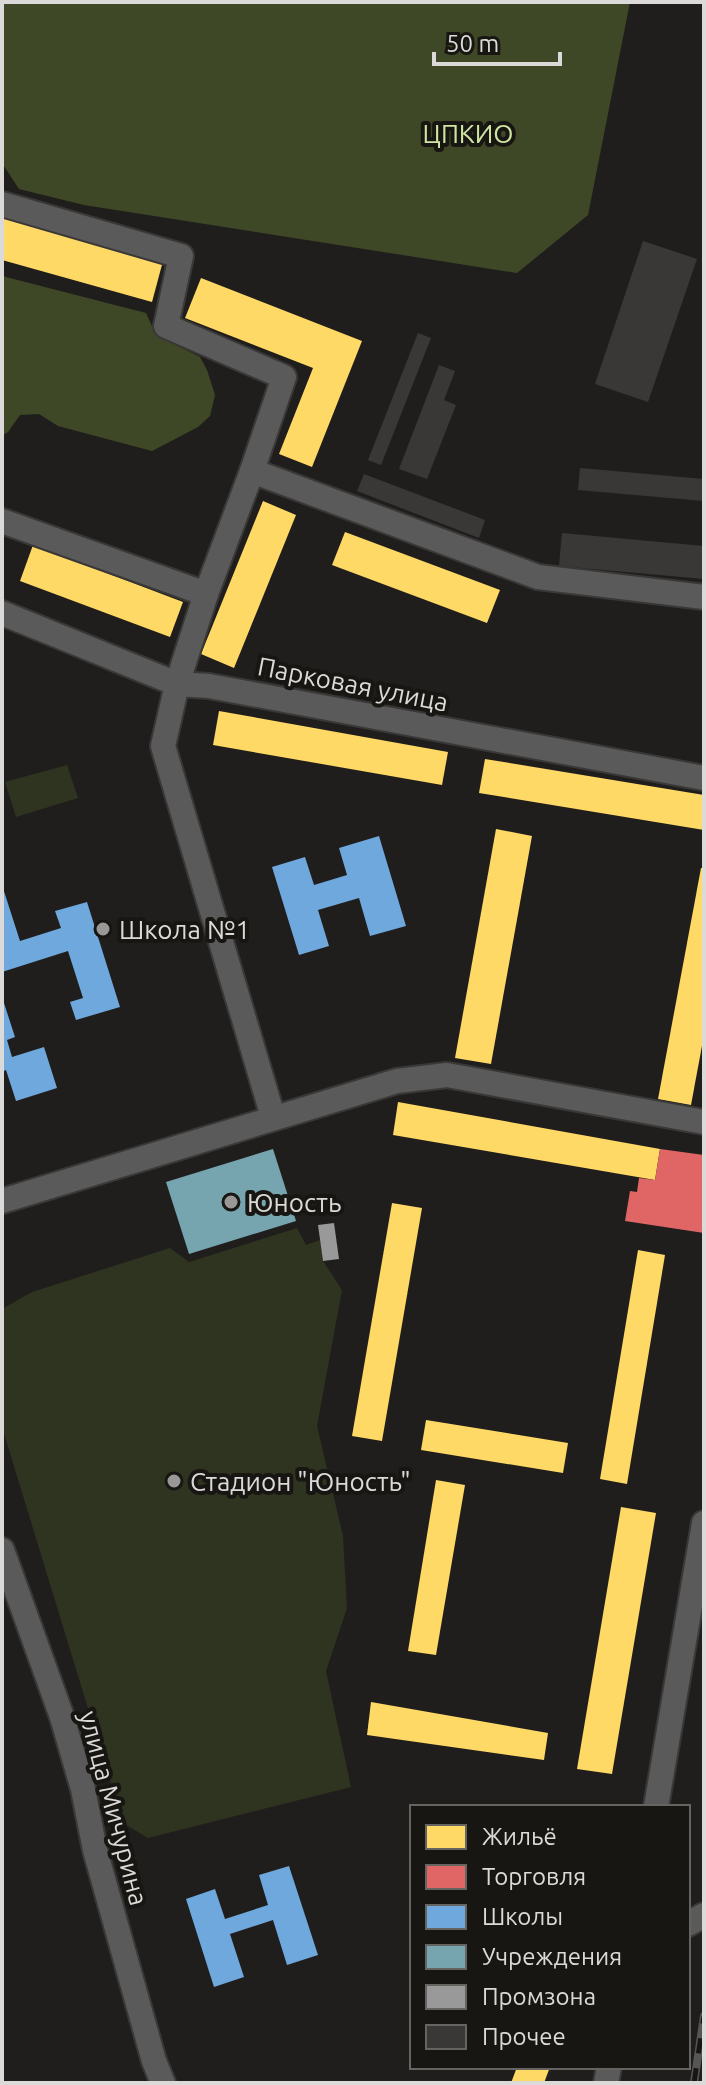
<svg xmlns="http://www.w3.org/2000/svg" width="706" height="2085" font-family="Ubuntu,sans-serif">
<style>
.green{fill:#2e341f}
.forest{fill:#3f4826}
.homes{fill:#ffd966}
.shops{fill:#e06666}
.schools{fill:#6fa8dc}
.public{fill:#76a5af}
.industry{fill:#999}
.building{fill:#3a3836}
.lines{fill:none;stroke-linecap:round;stroke-linejoin:round}
.minor-casing{stroke:#393837;stroke-width:28}
.minor{stroke:#5b5a5a;stroke-width:24}
.rail-casing{stroke:#575656;stroke-width:8}
.rail{stroke:#181612;stroke-width:5;stroke-dasharray:15;stroke-linecap:butt}
.poi-dot{fill:#9a9896;stroke:#181612;stroke-width:3}
.labels{text-anchor:middle;dominant-baseline:central;stroke-width:8;stroke-linejoin:round;paint-order:stroke}
.park-label{font-size:26px;fill:#d0e4a1;stroke:#181612}
.street-label{font-size:26px;fill:#dcdad8;stroke:#181612}
.poi-label{font-size:26px;fill:#dcdad8;stroke:#181612;text-anchor:start}
</style>
<rect width="100%" height="100%" fill="#201e1c"/>
<g class="green">
<path d="M 67,765 L 78,798 L 16,817 L 5,782 Z"/>
<path d="M 297,1228 L 306,1245 L 320,1240 L 323,1261 L 342,1290 L 317,1426 L 343,1536 L 347,1608 L 326,1671 L 351,1787 L 148,1838 L 123,1823 L 2,1427 L 2,1309 L 32,1292 L 170,1248 L 189,1262 Z"/>
</g>
<g class="forest">
<path d="M 2,2 L 630,2 L 588,215 L 517,273 L 84,205 L 19,189 L 2,163 Z"/>
<path d="M 2,276 L 146,313 L 156,335 L 200,357 L 207,370 L 215,395 L 210,416 L 198,427 L 152,451 L 58,426 L 39,414 L 20,415 L 8,432 L 2,436 Z"/>
</g>
<g class="homes">
<path d="M 2,216 L 163,261 L 152,302 L 2,260 Z"/>
<path d="M 201,278 L 362,341 L 312,467 L 279,454 L 313,368 L 185,318 Z"/>
<path d="M 263,501 L 296,515 L 234,668 L 201,654 Z"/>
<path d="M 345,532 L 500,590 L 487,623 L 332,565 Z"/>
<path d="M 33,545 L 183,602 L 170,637 L 20,581 Z"/>
<path d="M 219,711 L 448,752 L 442,785 L 213,745 Z"/>
<path d="M 485,759 L 704,795 L 704,830 L 479,793 Z"/>
<path d="M 496,829 L 532,836 L 491,1064 L 455,1058 Z"/>
<path d="M 701,868 L 704,868 L 704,1035 L 691,1105 L 658,1099 Z"/>
<path d="M 398,1102 L 660,1149 L 655,1180 L 393,1135 Z"/>
<path d="M 392,1203 L 422,1208 L 382,1441 L 352,1436 Z"/>
<path d="M 638,1250 L 665,1255 L 627,1484 L 600,1479 Z"/>
<path d="M 426,1420 L 568,1443 L 563,1473 L 421,1450 Z"/>
<path d="M 436,1480 L 465,1485 L 436,1655 L 408,1651 Z"/>
<path d="M 621,1507 L 656,1513 L 612,1774 L 577,1769 Z"/>
<path d="M 371,1702 L 548,1733 L 544,1760 L 367,1735 Z"/>
<path d="M 517,2067 L 550,2067 L 544,2083 L 511,2083 Z"/>
</g>
<path class="shops" d="M 660,1149 L 704,1155 L 704,1233 L 625,1221 L 630,1191 L 637,1192 L 639,1178 L 655,1180 Z"/>
<g class="schools">
<path d="M 379,836 L 406,926 L 370,936 L 359,898 L 318,910 L 329,946 L 299,955 L 272,867 L 305,857 L 314,885 L 347,875 L 339,848 Z"/>
<path d="M 2,885 L 20,941 L 61,928 L 55,911 L 87,902 L 120,1007 L 76,1020 L 70,1002 L 83,998 L 68,951 L 2,972 Z"/>
<path d="M 3,1000 L 15,1037 L 7,1040 L 12,1057 L 44,1047 L 57,1088 L 16,1101 L 6,1070 L 2,1072 Z"/>
<path d="M 289,1866 L 318,1955 L 287,1965 L 273,1920 L 230,1934 L 244,1977 L 214,1987 L 186,1899 L 215,1889 L 225,1919 L 268,1905 L 259,1875 Z"/>
</g>
<path class="public" d="M 273,1149 L 296,1221 L 189,1254 L 166,1182 Z"/>
<path class="industry" d="M 334,1223 L 339,1259 L 323,1261 L 318,1225 Z"/>
<g class="building">
<path d="M 643,241 L 697,259 L 648,402 L 595,384 Z"/>
<path d="M 418,333 L 431,338 L 381,465 L 368,460 Z"/>
<path d="M 439,365 L 455,371 L 444,400 L 456,405 L 427,479 L 399,469 Z"/>
<path d="M 580,468 L 704,479 L 704,501 L 578,490 Z"/>
<path d="M 364,474 L 485,520 L 479,538 L 357,491 Z"/>
<path d="M 562,533 L 704,546 L 704,579 L 559,566 Z"/>
</g>
<g class="lines">
<defs>
<g id="minor">
<path d="M 2,204 L 181,256 L 166,326 L 284,377 L 252,471 L 538,577 L 704,597"/>
<path d="M 252,471 L 206,594 L 177,684 L 163,746 L 273,1117"/>
<path d="M 2,521 L 206,594"/>
<path d="M 2,613 L 177,684 L 209,686 L 704,778"/>
<path d="M 2,1201 L 397,1081 L 447,1075 L 704,1122"/>
<path d="M 2,1550 L 62,1717 L 83,1789 L 95,1850 L 154,2061 L 163,2083"/>
<path d="M 656,1807 L 704,1523"/>
<path d="M 688,1924 L 704,1915"/>
<path d="M 606,2083 L 609,2067"/>
</g>
</defs>
<use href="#minor" class="minor-casing"/>
<use href="#minor" class="minor"/>
<defs>
<path id="rail" d="M 694,2083 L 704,2016"/>
</defs>
<use href="#rail" class="rail-casing"/>
<use href="#rail" class="rail"/>
</g>
<g class="poi-dot">
<circle cx="103" cy="929" r="8"/>
<circle cx="231" cy="1202" r="8"/>
<circle cx="174" cy="1481" r="8"/>
</g>
<g class="labels">
<g class="park-label">
<text x="468" y="133">ЦПКИО</text>
</g>
<g class="street-label">
<text transform="translate(353 684) rotate(11)">Парковая улица</text>
<text transform="translate(114 1808) rotate(75)">улица Мичурина</text>
</g>
<g class="poi-label">
<text x="119" y="929">Школа №1</text>
<text x="247" y="1202">Юность</text>
<text x="190" y="1481">Стадион "Юность"</text>
</g>
</g>
<rect width="706" height="2085" fill="none" stroke="#dcdad8" stroke-width="8"/>
<rect x="410" y="1805" width="280" height="264" fill="#181612" stroke="#666461" stroke-width="2"/>
<rect x="426" y="1825" width="40" height="24" fill="#ffd966" stroke="#666461" stroke-width="2"/>
<text x="482" y="1845" font-size="24" fill="#dcdad8">Жильё</text>
<rect x="426" y="1865" width="40" height="24" fill="#e06666" stroke="#666461" stroke-width="2"/>
<text x="482" y="1885" font-size="24" fill="#dcdad8">Торговля</text>
<rect x="426" y="1905" width="40" height="24" fill="#6fa8dc" stroke="#666461" stroke-width="2"/>
<text x="482" y="1925" font-size="24" fill="#dcdad8">Школы</text>
<rect x="426" y="1945" width="40" height="24" fill="#76a5af" stroke="#666461" stroke-width="2"/>
<text x="482" y="1965" font-size="24" fill="#dcdad8">Учреждения</text>
<rect x="426" y="1985" width="40" height="24" fill="#999999" stroke="#666461" stroke-width="2"/>
<text x="482" y="2005" font-size="24" fill="#dcdad8">Промзона</text>
<rect x="426" y="2025" width="40" height="24" fill="#3a3836" stroke="#666461" stroke-width="2"/>
<text x="482" y="2045" font-size="24" fill="#dcdad8">Прочее</text>
<path d="M434 52v12h126v-12" fill="none" stroke="#dcdad8" stroke-width="4"/>
<text x="446" y="52" font-size="24" fill="#dcdad8" stroke="#181612" stroke-width="6" paint-order="stroke">50 m</text>
</svg>
